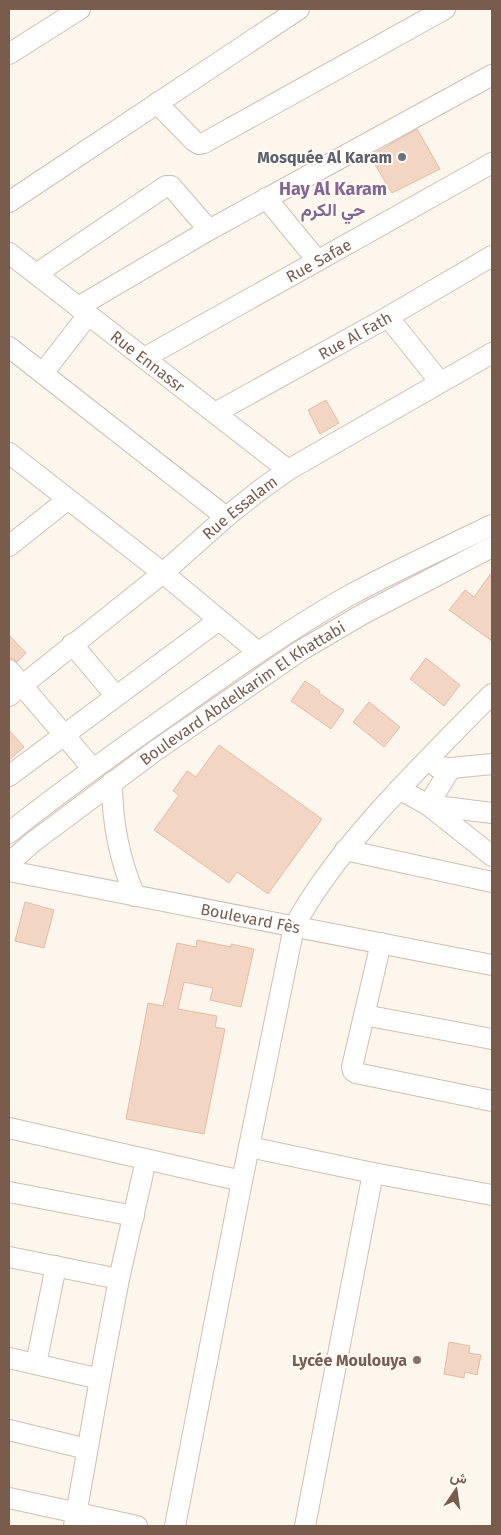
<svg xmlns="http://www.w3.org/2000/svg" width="501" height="1535" font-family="'Fira Sans',Vazirmatn,sans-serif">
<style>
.building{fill:#f3d5c3;stroke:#e6bba3}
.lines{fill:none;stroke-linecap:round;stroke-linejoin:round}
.minor-casing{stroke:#d1beb0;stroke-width:22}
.minor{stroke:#fff;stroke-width:20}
.worship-dot{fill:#6b7280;stroke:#fffaf3;stroke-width:2}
.education-dot{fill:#8d6e63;stroke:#fffaf3;stroke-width:2}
.labels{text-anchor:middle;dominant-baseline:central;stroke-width:4;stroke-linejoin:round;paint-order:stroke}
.worship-label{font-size:16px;font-weight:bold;fill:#5b616d;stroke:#fffaf3;text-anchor:end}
.street-label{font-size:16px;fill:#7a5c4d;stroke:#fffaf3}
.education-label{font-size:16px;font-weight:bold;fill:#785e54;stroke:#fffaf3;text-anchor:end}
.neighbourhood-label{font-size:18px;font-weight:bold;fill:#846695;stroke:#fffaf3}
</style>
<rect width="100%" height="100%" fill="#fdf6ec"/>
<g class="building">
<path d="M 417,129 L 440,169 L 392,193 L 370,156 Z"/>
<path d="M 326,400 L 339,423 L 320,434 L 308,410 Z"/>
<path d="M 492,572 L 492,641 L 449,610 L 465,590 L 474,597 Z"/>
<path d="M 9,635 L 26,653 L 17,662 L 13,659 L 9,658 Z"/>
<path d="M 426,658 L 460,685 L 444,706 L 410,679 Z"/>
<path d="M 305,681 L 320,691 L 319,693 L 344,710 L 331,729 L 291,701 Z"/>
<path d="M 369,702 L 400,727 L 384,747 L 353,722 Z"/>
<path d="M 9,730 L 24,747 L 9,760 Z"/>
<path d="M 219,745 L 322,819 L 268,894 L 237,872 L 229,883 L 154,830 L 179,795 L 173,791 L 187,771 L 196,777 Z"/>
<path d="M 25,902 L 54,910 L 44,948 L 15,941 Z"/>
<path d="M 197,940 L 231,947 L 231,944 L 254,949 L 241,1007 L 210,1000 L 213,988 L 184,982 L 178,1009 L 217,1016 L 215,1027 L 225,1029 L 204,1134 L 126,1119 L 148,1003 L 163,1006 L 177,943 L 196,947 Z"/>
<path d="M 449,1342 L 470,1346 L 469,1353 L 481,1355 L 477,1375 L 465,1372 L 464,1378 L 444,1374 Z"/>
</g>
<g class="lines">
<defs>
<g id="minor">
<path d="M 9,54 L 80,9"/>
<path d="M 157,103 L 194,141 L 199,144 L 204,143 L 445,9"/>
<path d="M 266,198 L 317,260"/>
<path d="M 9,202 L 299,9"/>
<path id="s1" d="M 9,253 L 288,470"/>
<path d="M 36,274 L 166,186 L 171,186 L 209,230"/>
<path d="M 78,307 L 209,230 L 492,75"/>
<path d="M 388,317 L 440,382"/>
<path d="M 9,347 L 226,517"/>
<path id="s2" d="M 144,358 L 492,163"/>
<path d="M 43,373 L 88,315"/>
<path id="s3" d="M 215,413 L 388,317 L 492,256"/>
<path d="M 9,453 L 163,573 L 258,652"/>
<path d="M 9,546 L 67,500"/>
<path d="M 72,644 L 116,696"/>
<path d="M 9,670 L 93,769"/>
<path id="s4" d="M 9,696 L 163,573 L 226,517 L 260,490 L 288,470 L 492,353"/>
<path d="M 437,767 L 451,768 L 492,764"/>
<path d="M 451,768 L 428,805 L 492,813"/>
<path d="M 9,776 L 219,620"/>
<path d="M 112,782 C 112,822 119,859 135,896"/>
<path d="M 399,789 L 428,805 L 492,856"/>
<path d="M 9,833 C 62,790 118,751 173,712 C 231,671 288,630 350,595 C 396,570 445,548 492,525"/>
<path d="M 345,850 L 492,882"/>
<path id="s5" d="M 9,863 L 33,842 L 155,751 L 300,651 L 363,614 L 492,547"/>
<path id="s6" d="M 9,871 L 492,965"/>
<path d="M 381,943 L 352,1067 L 353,1071 L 356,1073 L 492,1101"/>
<path d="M 364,1015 L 492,1039"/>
<path d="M 9,1128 L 242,1181"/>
<path d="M 249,1147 L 373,1173 L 492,1195"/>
<path d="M 9,1192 L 134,1216"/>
<path d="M 9,1257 L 119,1279"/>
<path d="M 9,1358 L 100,1379"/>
<path d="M 36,1364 L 56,1266"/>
<path d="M 9,1430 L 87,1449"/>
<path d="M 9,1498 L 137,1526"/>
<path d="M 74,1526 L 100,1379 L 119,1279 L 146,1160"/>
<path d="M 175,1526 L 242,1181 L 294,927 C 315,887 343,852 373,818 C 411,775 451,735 492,694"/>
<path d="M 305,1526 L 373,1173"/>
</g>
</defs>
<use href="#minor" class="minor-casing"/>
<use href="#minor" class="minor"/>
</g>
<circle class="worship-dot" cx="402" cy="157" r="5"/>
<circle class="education-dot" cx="417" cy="1360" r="5"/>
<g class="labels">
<g class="worship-label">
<text x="392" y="157">Mosquée Al Karam</text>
</g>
<g class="street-label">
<text stroke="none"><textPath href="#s2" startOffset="200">Rue Safae</textPath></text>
<text stroke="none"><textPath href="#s3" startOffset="160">Rue Al Fath</textPath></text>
<text stroke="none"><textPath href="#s1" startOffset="176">Rue Ennassr</textPath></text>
<text stroke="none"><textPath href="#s4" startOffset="298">Rue Essalam</textPath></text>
<text stroke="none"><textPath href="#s5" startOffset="289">Boulevard Abdelkarim El Khattabi</textPath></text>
<text stroke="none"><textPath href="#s6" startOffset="246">Boulevard Fès</textPath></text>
</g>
<g class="education-label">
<text x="407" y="1360">Lycée Moulouya</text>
</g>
<g class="neighbourhood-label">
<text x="333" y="189">Hay Al Karam<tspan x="333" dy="21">حي الكرم</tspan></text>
</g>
</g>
<rect width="501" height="1535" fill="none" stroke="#7a5c4d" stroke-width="20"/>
<g transform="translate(456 1490) rotate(13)" stroke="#fffaf3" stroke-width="4" paint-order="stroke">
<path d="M0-4L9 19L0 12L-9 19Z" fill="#7a5c4d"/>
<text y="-8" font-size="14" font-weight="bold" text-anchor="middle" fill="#7a5c4d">ش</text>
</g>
</svg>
